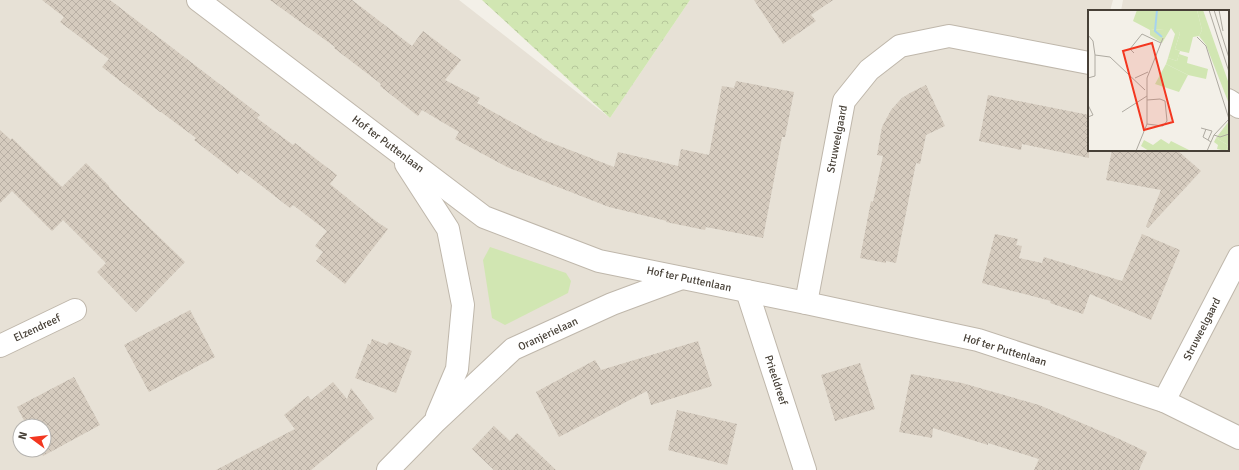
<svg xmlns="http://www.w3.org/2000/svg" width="1239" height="470" font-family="Signika,sans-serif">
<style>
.residential{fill:#e7e1d6;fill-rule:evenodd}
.grass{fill:#d1e6b2}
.forest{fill:url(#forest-crowns)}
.building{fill:url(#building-cross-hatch)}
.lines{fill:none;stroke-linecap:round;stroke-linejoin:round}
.minor-casing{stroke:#bfb7ab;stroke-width:24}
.minor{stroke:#fff;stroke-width:22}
.labels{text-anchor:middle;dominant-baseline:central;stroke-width:3;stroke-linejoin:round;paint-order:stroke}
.street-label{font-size:11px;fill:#474037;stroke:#fff}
.inset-river{fill:none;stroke:#a6d3ee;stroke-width:2}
.inset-road{fill:none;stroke:#aeaaa1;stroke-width:1}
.view{fill:#f33720;fill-opacity:0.15;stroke:#f33720;stroke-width:2}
.inset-edge{fill:none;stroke:#474037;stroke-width:2}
</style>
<defs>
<pattern id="forest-crowns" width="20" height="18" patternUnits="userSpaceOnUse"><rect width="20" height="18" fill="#d1e6b2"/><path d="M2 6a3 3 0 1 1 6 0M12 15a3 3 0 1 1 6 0" fill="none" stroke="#b5c69a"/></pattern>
<pattern id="building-cross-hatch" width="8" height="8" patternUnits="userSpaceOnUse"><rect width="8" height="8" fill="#d5cbbe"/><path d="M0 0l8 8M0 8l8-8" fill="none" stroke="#b8afa4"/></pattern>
</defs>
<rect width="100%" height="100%" fill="#f3f0e8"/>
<path class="residential" d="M 0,0 L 459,0 L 610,118 L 690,0 L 1113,0 L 1110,11 L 1089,11 L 1089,150 L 1228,150 L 1228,11 L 1121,11 L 1123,0 L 1239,0 L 1239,470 L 0,470 ZM 20,426 L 44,426 L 44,450 L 20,450 Z"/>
<path class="grass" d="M 490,247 L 566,273 L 571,281 L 568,293 L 505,325 L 492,318 L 483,260 Z"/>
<path class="forest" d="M 482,0 L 690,0 L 610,118 Z"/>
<g class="building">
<path d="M 42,0 L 110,0 L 260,115 L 257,118 L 293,145 L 295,143 L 337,175 L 330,184 L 377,222 L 388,229 L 345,284 L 316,261 L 323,252 L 315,246 L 327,231 L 293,205 L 290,208 L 241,170 L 238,174 L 194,140 L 196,138 L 161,112 L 160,112 L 102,67 L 109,59 L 60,22 L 64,17 Z"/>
<path d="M 270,0 L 352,0 L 412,46 L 423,31 L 461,60 L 445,80 L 480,98 L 477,103 L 544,140 L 614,167 L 618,152 L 678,166 L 681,149 L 709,155 L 722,86 L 734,88 L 736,81 L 794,92 L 785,137 L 782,137 L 763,238 L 706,227 L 705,230 L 666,222 L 667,221 L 609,207 L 507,167 L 455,139 L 459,132 L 422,110 L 418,116 L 380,86 L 381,84 L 334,48 L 335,47 Z"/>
<path d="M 754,0 L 833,0 L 811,15 L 816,21 L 783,44 Z"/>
<path d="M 926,85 L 945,126 L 926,135 L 920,164 L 916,163 L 896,263 L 886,261 L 886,263 L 860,258 L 871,201 L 873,202 L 883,156 L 877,155 L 882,127 L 891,110 L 902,98 L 910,93 Z"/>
<path d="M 988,95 L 1089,115 L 1089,158 L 1022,144 L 1021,150 L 979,141 Z"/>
<path d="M 0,130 L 11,140 L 12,138 L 62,187 L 86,163 L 109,186 L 109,187 L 123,202 L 185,262 L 136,312 L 97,272 L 106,263 L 63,220 L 52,231 L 12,191 L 0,203 Z"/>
<path d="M 1112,150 L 1177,150 L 1201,171 L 1148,228 L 1146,226 L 1161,190 L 1106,180 Z"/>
<path d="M 995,234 L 1018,239 L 1016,245 L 1022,246 L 1019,258 L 1042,263 L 1044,257 L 1122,281 L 1142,234 L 1180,250 L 1151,320 L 1090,294 L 1083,314 L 1050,303 L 1051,301 L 982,283 Z"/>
<path d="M 190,310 L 215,357 L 149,392 L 124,345 Z"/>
<path d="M 372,339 L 387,345 L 389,342 L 412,351 L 396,393 L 355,378 L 368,344 L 370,345 Z"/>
<path d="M 698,341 L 712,386 L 651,405 L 647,391 L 559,437 L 536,392 L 595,360 L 601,370 Z"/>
<path d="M 860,363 L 875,409 L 835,421 L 821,375 Z"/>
<path d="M 911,374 L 962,383 L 1039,405 L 1117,438 L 1147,452 L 1139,470 L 1034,470 L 1039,459 L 988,443 L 988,445 L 933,428 L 932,438 L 899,432 Z"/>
<path d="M 74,377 L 100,425 L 43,456 L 40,450 L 44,450 L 44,426 L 27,426 L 17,407 Z"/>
<path d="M 333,382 L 347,399 L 351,388 L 374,418 L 311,470 L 216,470 L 295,429 L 284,415 L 308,396 L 311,400 Z"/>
<path d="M 677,410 L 737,424 L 727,465 L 668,450 Z"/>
<path d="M 494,426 L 510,441 L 517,433 L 556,470 L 494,470 L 472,449 Z"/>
</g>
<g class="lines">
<defs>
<g id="minor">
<path d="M 198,0 L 484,217 L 599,261 L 806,303 L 978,340 L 1164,401 L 1239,438"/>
<path d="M 1228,100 L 1239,107"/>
<path d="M 406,164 L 448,229 L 463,305 L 457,369 L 437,416"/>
<path d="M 747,291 L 805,470"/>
<path d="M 806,303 L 844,101 L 869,70 L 900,46 L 949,36 L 1089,63"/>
<path d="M 0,346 L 75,310"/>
<path d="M 1164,401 L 1239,257"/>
<path d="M 388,470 L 434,423 L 513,349 L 612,304 L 682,278"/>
</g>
</defs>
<use href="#minor" class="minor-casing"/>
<use href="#minor" class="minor"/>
</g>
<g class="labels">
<g class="street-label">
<text transform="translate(837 139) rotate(-79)">Struweelgaard</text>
<text transform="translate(388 144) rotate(37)">Hof ter Puttenlaan</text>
<text transform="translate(689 279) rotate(12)">Hof ter Puttenlaan</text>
<text transform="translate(37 328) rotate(-25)">Elzendreef</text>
<text transform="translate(1202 329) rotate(-63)">Struweelgaard</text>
<text transform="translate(548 334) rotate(-25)">Oranjerielaan</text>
<text transform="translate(1005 350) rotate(17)">Hof ter Puttenlaan</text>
<text transform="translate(776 380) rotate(72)">Prieeldreef</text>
</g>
</g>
<g transform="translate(1088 10)">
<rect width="141" height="141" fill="#f3f0e8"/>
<path d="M 49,0 L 109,0 L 114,20 L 111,26 L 105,27 L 101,43 L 92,41 L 87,39 L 92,23 L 77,7 L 76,19 L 62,20 L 45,11 ZM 91,44 L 100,47 L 99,53 L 120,59 L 118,69 L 100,65 L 78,54 L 80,48 L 89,51 ZM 141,111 L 141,141 L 138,141 L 140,135 L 128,128 ZM 73,129 L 81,134 L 83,131 L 103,141 L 61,141 L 53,136 L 56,130 L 65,135 Z" fill="#d1e6b2"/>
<path d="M 109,0 L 115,0 L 141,74 L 141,94 L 118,35 L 111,26 L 114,20 ZM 80,5 L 92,23 L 87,39 L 92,41 L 89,51 L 80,48 L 87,24 L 83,18 L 74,33 L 62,25 L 62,20 L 76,19 L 76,7 ZM 78,54 L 100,65 L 91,82 L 67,74 ZM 128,128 L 140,135 L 138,141 L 129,139 L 130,135 L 126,132 Z" fill="#d1e6b2"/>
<path class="inset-river" d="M 69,0 L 67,21 L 74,27"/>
<path class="inset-road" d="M 121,0 L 141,62M 126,0 L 141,48M 131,0 L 135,21M 0,25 L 5,31 L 7,45 L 7,66 L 0,68M 109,27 L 118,36 L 141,109M 46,43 L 42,39 L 54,24 L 73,33M 7,45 L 22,47 L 57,80M 47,68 L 60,62M 0,95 L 5,105 L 0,107M 34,102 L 59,86M 59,114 L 75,116 L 79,111 L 77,91 L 72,89 L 59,90M 113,118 L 124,121 L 120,130 L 123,132M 118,119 L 115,127 L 120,130M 126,125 L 132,127 L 141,124M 48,141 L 59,114 L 59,68 L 75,28M 119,141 L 126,125 L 141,109"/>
<path class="view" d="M 64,33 L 85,112 L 56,120 L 35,41 Z"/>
<rect width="141" height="141" class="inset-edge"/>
</g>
<g transform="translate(32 438) rotate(285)"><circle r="19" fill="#ffffff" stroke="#b5b3af"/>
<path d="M0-3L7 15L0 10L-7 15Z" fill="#f33720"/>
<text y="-6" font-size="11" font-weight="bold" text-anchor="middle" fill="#474037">N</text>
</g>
</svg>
